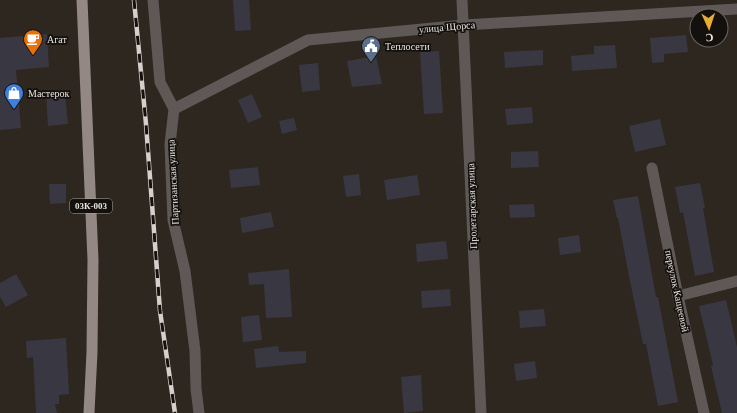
<svg xmlns="http://www.w3.org/2000/svg" width="737" height="413" font-family="Georgia,serif">
<style>
.building{fill:#393741}
.lines{fill:none;stroke-linecap:round;stroke-linejoin:round}
.minor{stroke:#5e5957;stroke-width:11}
.tertiary{stroke:#5e5957;stroke-width:11}
.primary{stroke:#938884;stroke-width:11}
.rail-casing{stroke:#d6d0cb;stroke-width:4.5}
.rail{stroke:#14100d;stroke-width:3;stroke-dasharray:9;stroke-linecap:butt}
.labels{text-anchor:middle;dominant-baseline:central;stroke-width:3.5;stroke-linejoin:round;paint-order:stroke}
.shield{fill:#14100d;stroke:#aaa6a1;stroke-width:1}
.shield-label{font-size:9px;font-weight:bold;fill:#ebe6e1}
.street-label{font-size:10px;fill:#ebe6e1;stroke:#14100d}
.poi-label{font-size:10px;fill:#ebe6e1;stroke:#14100d;text-anchor:start}
</style>
<rect width="100%" height="100%" fill="#2e2720"/>
<g class="building">
<path d="M 233,0 L 249,0 L 251,30 L 235,31 Z"/>
<path d="M 47,34 L 49,67 L 16,70 L 21,128 L 0,130 L 0,38 Z"/>
<path d="M 686,35 L 688,52 L 664,54 L 664,62 L 652,63 L 650,38 Z"/>
<path d="M 615,45 L 617,68 L 572,71 L 571,56 L 594,54 L 594,46 Z"/>
<path d="M 543,50 L 543,65 L 505,68 L 504,52 Z"/>
<path d="M 439,51 L 443,113 L 424,114 L 420,52 Z"/>
<path d="M 376,56 L 382,84 L 352,87 L 347,61 Z"/>
<path d="M 318,63 L 320,90 L 302,92 L 299,65 Z"/>
<path d="M 65,93 L 68,124 L 48,126 L 46,94 Z"/>
<path d="M 252,94 L 262,117 L 248,123 L 238,100 Z"/>
<path d="M 532,107 L 533,123 L 507,125 L 505,109 Z"/>
<path d="M 294,118 L 297,130 L 282,134 L 279,121 Z"/>
<path d="M 660,119 L 666,145 L 635,152 L 629,126 Z"/>
<path d="M 538,151 L 539,167 L 511,168 L 511,152 Z"/>
<path d="M 258,167 L 260,185 L 231,188 L 229,170 Z"/>
<path d="M 359,174 L 361,195 L 346,197 L 343,176 Z"/>
<path d="M 417,175 L 420,195 L 387,200 L 384,180 Z"/>
<path d="M 700,183 L 705,208 L 703,208 L 714,272 L 695,276 L 683,212 L 680,213 L 675,187 Z"/>
<path d="M 49,184 L 66,184 L 66,203 L 50,204 Z"/>
<path d="M 638,196 L 656,297 L 658,297 L 678,402 L 658,406 L 646,344 L 643,344 L 629,276 L 618,218 L 617,218 L 613,200 Z"/>
<path d="M 534,204 L 535,217 L 510,218 L 509,205 Z"/>
<path d="M 271,212 L 274,227 L 242,233 L 240,218 Z"/>
<path d="M 579,235 L 581,252 L 560,255 L 558,238 Z"/>
<path d="M 446,241 L 448,259 L 417,262 L 416,244 Z"/>
<path d="M 289,269 L 292,317 L 266,318 L 264,284 L 249,285 L 248,273 Z"/>
<path d="M 16,274 L 28,295 L 6,307 L 0,297 L 0,283 Z"/>
<path d="M 450,289 L 451,306 L 422,308 L 421,291 Z"/>
<path d="M 726,300 L 737,347 L 737,413 L 722,413 L 711,366 L 713,365 L 699,306 Z"/>
<path d="M 544,309 L 546,326 L 520,328 L 519,311 Z"/>
<path d="M 259,315 L 262,340 L 243,342 L 241,317 Z"/>
<path d="M 66,338 L 69,394 L 59,395 L 59,404 L 55,404 L 57,413 L 36,413 L 33,357 L 27,358 L 26,341 Z"/>
<path d="M 278,346 L 279,352 L 306,351 L 306,363 L 256,368 L 254,349 Z"/>
<path d="M 535,361 L 537,378 L 516,381 L 514,364 Z"/>
<path d="M 421,375 L 423,411 L 404,413 L 401,377 Z"/>
</g>
<g class="lines">
<g class="minor">
<path d="M 153,0 L 160,82 L 174,109 L 170,144 L 173,220 L 185,271 L 195,351 L 196,389 L 199,413"/>
<path d="M 174,109 L 308,40 L 464,25 L 737,9"/>
<path d="M 652,168 L 678,296 L 704,413"/>
<path d="M 678,296 L 737,281"/>
</g>
<path class="tertiary" d="M 462,0 L 481,413"/>
<path class="primary" d="M 82,0 L 93,260 L 92,352 L 89,413"/>
<defs>
<path id="rail" d="M 134,0 L 146,124 L 160,311 L 175,413"/>
</defs>
<use href="#rail" class="rail-casing"/>
<use href="#rail" class="rail"/>
</g>
<defs>
<symbol id="cafe-pin" viewBox="-11 -11 22 30"><path d="M0 17L-7.5 6A9.5 9.5 0 1 1 7.5 6Z" fill="#e8710a" stroke="#14100d"/><path d="M-5.5-4.5H6V0H3Q3 3.5 0 3.5H-2.5Q-5.5 3.5-5.5 0ZM3-3.2v2h1.7v-2ZM-6 4.5H4V6H-6Z" fill="#fff"/></symbol>
<symbol id="civic-pin" viewBox="-11 -11 22 30"><path d="M0 17L-7.5 6A9.5 9.5 0 1 1 7.5 6Z" fill="#5c6f8a" stroke="#14100d"/><path d="M-.6-6.5H3V-4.5H.6V-3L4-1V1h2V6H-6V1h2V-1L-.6-3ZM-1.2 2.5V6h2.4V2.5Z" fill="#fff"/></symbol>
<symbol id="shop-pin" viewBox="-11 -11 22 30"><path d="M0 17L-7.5 6A9.5 9.5 0 1 1 7.5 6Z" fill="#3f7fe0" stroke="#14100d"/><path d="M-5-2.5h2.3a2.7 3.5 0 0 1 5.4 0H5L5.5 6h-11ZM-1.5-2.5h3a1.5 2.3 0 0 0-3 0Z" fill="#fff"/></symbol>
</defs>
<g fill-rule="evenodd">
<use href="#cafe-pin" x="22" y="28" width="22" height="30"/>
<use href="#civic-pin" x="360" y="35" width="22" height="30"/>
<use href="#shop-pin" x="3" y="82" width="22" height="30"/>
</g>
<g class="labels">
<rect class="shield" x="70" y="199" width="42" height="14" rx="3"/>
<g class="shield-label">
<text x="91" y="206">03К-003</text>
</g>
<g class="street-label">
<text transform="translate(447 27) rotate(-5)">улица Щорса</text>
<text transform="translate(173 182) rotate(-93)">Партизанская улица</text>
<text transform="translate(472 206) rotate(-92)">Пролетарская улица</text>
<text transform="translate(677 291) rotate(78)">переулок Кащеевой</text>
</g>
<g class="poi-label">
<text x="47" y="39">Агат</text>
<text x="385" y="46">Теплосети</text>
<text x="28" y="93">Мастерок</text>
</g>
</g>
<g transform="translate(709 28) rotate(177)"><circle r="19" fill="#14100d" stroke="#6a6662"/>
<path d="M0-3L7 15L0 10L-7 15Z" fill="#e6ac36"/>
<text y="-6" font-size="11" font-weight="bold" text-anchor="middle" fill="#ebe6e1">С</text>
</g>
</svg>
